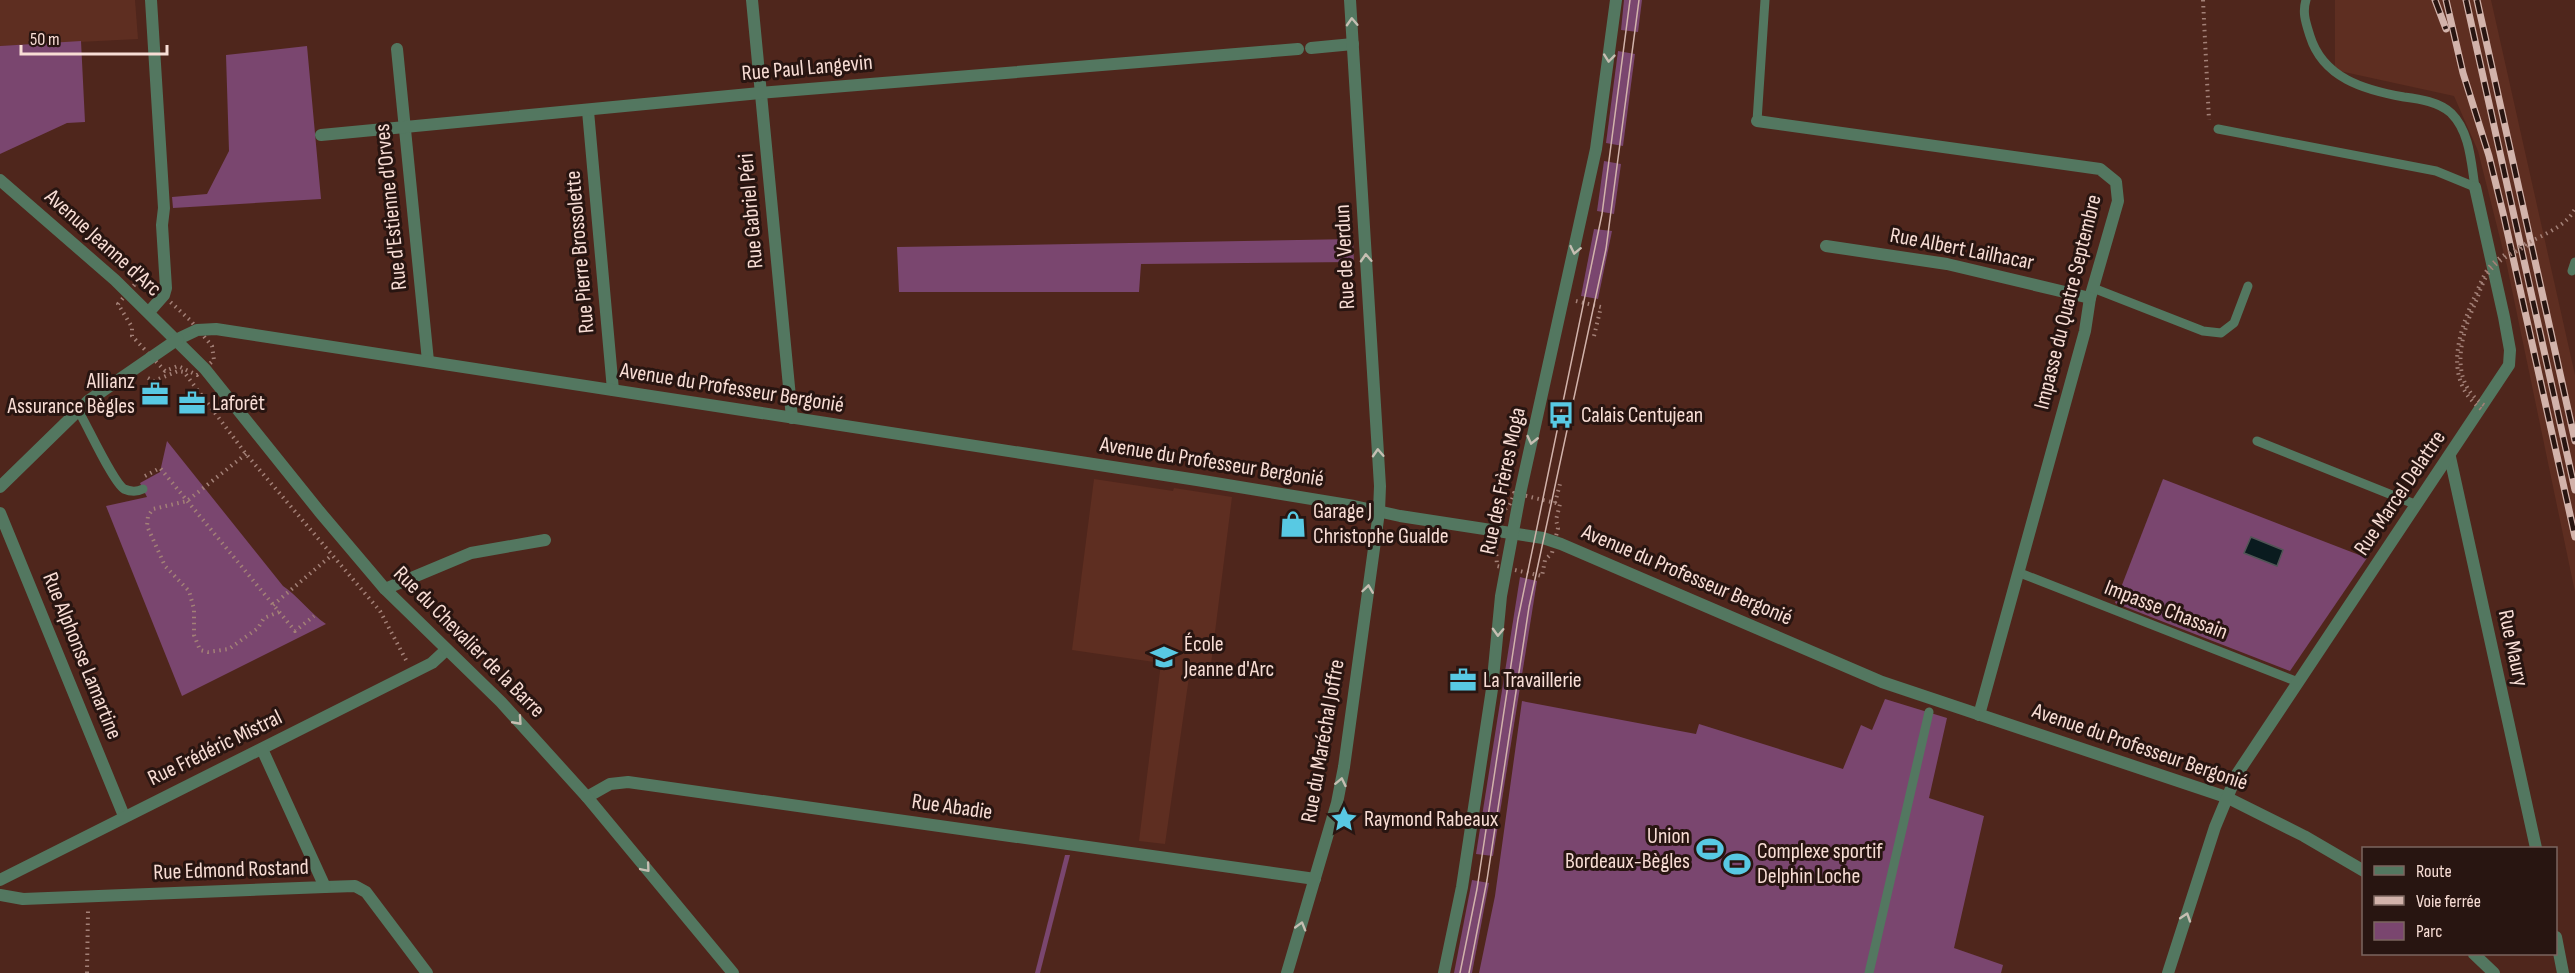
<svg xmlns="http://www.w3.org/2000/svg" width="2575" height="973" font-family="'Sofia Sans Condensed',sans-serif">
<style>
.built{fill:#5e2e21}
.green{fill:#7a466f}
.water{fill:#0a1b1f;stroke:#515556;stroke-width:1.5}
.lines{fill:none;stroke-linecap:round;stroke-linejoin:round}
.path{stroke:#a38077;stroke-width:4;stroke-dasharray:1.5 4.5;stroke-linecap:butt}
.service{stroke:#537760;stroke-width:9}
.minor{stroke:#537760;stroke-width:12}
.tertiary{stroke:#537760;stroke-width:12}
.tram{stroke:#d2b3ab;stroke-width:1.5}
.rail-casing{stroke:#d2b3ab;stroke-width:7}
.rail{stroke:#281511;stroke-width:4.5;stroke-dasharray:14;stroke-linecap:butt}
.path-bridge{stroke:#a38077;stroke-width:4;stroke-dasharray:1.5 4.5;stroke-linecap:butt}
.oneway{stroke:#c6beb2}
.labels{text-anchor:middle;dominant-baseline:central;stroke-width:6;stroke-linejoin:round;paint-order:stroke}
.street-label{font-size:22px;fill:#f8ddd5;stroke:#281511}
.poi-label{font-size:22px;fill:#f8ddd5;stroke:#281511;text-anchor:start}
</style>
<rect width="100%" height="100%" fill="#4f261c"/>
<g class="built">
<path d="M 0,0 L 135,0 L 138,39 L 0,46 Z"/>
<path d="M 2335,0 L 2491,0 L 2575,375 L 2575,592 L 2507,266 L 2478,151 L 2454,96 L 2335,70 Z"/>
<path d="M 1094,479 L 1173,491 L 1174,488 L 1232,497 L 1210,672 L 1190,670 L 1165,844 L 1139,841 L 1161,663 L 1072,650 Z"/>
</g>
<g class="green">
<path d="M 1624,0 L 1642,0 L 1638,32 L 1621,30 Z"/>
<path d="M 81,41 L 85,122 L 67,123 L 0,154 L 0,46 Z"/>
<path d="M 307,46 L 321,199 L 173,208 L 172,197 L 207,194 L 229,151 L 226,55 Z"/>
<path d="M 1618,51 L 1635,54 L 1623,146 L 1606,143 Z"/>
<path d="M 1604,161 L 1621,164 L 1614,214 L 1597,211 Z"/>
<path d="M 1594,229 L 1612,231 L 1598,299 L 1581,296 Z"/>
<path d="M 1353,239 L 1354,262 L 1141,264 L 1139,292 L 899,292 L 897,247 Z"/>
<path d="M 167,441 L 283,586 C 299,597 310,613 326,624 L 182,696 L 106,506 L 147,497 L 140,483 L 160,472 Z"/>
<path d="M 2163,479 L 2367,558 L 2290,671 L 2115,603 Z"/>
<path d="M 1520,577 L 1537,581 L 1493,856 L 1476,854 Z"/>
<path d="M 1885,699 L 1947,718 L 1929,798 L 1984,816 L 1954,948 L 2003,965 L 2001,973 L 1479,973 L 1495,896 L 1522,701 L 1696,734 L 1699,724 L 1843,769 L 1861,725 L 1872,730 Z"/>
<path d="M 1065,855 L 1070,855 L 1040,973 L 1035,973 Z"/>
<path d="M 1472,880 L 1489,883 L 1472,973 L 1454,973 Z"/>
</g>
<path class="water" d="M 2251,537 L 2283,550 L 2277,566 L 2244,553 Z"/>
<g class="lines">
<g class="path">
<path d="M 2203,0 L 2209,120"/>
<path d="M 136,283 L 145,289 L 155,288 L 190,320 L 212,346 L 214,360 L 197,375 L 178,366 L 165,371 L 132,336 L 132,327 L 118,304 Z"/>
<path d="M 1576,301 L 1601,307 L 1594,336"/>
<path d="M 148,378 L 154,381 L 178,371 L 184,372 L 246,454 L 380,611 L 406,660"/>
<path d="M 246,454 L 187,501 L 153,509 L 148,516 L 147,526 L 165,566 L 189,591 L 194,609 L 194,635 L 200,650 L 208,652 L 229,649 L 258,628 L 264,618 L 279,612"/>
<path d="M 145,476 L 160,468 L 295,631 L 314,616"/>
<path d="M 1514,493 L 1560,504 L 1556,520 L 1558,528 L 1552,553 L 1545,560 L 1542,576 L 1497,566 L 1496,549 L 1491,542 C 1491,535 1491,522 1496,517 C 1506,505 1508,513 1514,493 Z"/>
<path d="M 1555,503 L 1561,480"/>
<path d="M 273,605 L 332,555"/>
<path d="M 87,973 L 88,911"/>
</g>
<g class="service">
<path d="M 2306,0 C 2302,13 2306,23 2310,36 C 2323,78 2364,90 2404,97 C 2420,99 2439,102 2451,113 C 2470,132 2471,162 2475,187"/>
<path d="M 1757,121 L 1765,0"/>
<path d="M 2218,129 L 2436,171 L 2475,187"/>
<path d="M 2572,271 L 2575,262"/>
<path d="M 2093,288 L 2203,331 L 2221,333 L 2234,323 L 2248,286"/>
<path d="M 78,410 C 87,425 113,482 124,489 C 131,492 137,492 143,489"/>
<path d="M 2257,441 L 2417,505"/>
<path d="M 2020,573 L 2298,682"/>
<path d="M 1869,973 L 1929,712"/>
</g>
<g class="minor">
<path d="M 752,0 L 792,418"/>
<path d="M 1311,48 L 1353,44"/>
<path d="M 397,49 L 428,361"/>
<path d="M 588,111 L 613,390"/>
<path d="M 1757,121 L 2100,169 L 2116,182 L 2118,201 L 2090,298 L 2085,331 L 1979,715"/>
<path d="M 321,135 L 760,93 L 1298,49"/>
<path d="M 1826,246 L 1947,264 L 2090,298"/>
<path d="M 149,312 L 164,295 L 166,288 L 162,225 L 164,208 L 151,0"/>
<path d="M 178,339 L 197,330 L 216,329 L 1197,480 L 1354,506 L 1400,516 L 1543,538 L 1561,544 L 1882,682 L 2226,797 L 2304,836 L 2364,871"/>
<path d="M 2450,457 L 2536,848"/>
<path d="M 0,513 L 124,816"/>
<path d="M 385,589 L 471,553 L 545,540"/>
<path d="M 587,797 L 610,784 L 628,782 L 1315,879"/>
<path d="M 0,880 L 432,663 L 446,650"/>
<path d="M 325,887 L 355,886 L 366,892 L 427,973"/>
<path d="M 0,895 L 23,899 L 325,887 L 262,749"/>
<path d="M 2556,937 L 2563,973"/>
<path d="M 2474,954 L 2494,973"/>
<path d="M 1287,973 L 1337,803 L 1344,767 L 1379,512 L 1380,486 L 1350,0"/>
<path d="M 1444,973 L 1462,887 L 1492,689 L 1501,596 L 1520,494 L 1596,149 L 1616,0"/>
<path d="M 2168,973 L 2215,827 L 2237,774 L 2509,365 L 2510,350 L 2504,317 L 2475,187"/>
</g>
<g class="tertiary">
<path d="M 0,180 L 115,280 L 205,369 L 319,511 L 385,589 L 501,702 L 587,797 L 733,973"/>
<path d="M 0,487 L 88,401 L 178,339"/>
</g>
<g class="tram">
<path d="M 1460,973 L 1477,889 L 1518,619 L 1602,214 L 1630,0"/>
<path d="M 1469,973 L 1487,880 L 1529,607 L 1606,249 L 1639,0"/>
</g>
<defs>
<g id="rail">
<path d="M 2435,0 L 2446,29"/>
<path d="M 2446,0 L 2463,73 L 2489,156 L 2504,217 L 2575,537"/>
<path d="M 2466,0 L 2575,490"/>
<path d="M 2477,0 L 2575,441"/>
</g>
</defs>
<use href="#rail" class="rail-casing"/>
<use href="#rail" class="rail"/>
<g class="path-bridge">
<path d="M 2484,405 C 2446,380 2462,332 2477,299 C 2481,288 2485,275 2494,266 C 2503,257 2518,251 2530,244"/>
<path d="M 2481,409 C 2443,380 2458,334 2474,298 C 2479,288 2483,274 2491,265 C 2512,244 2562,235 2575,209"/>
</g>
</g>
<defs><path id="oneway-chevron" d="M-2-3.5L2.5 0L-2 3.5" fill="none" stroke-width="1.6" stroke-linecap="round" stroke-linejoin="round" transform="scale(1.5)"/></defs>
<g class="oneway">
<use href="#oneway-chevron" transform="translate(1352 22) rotate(-93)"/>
<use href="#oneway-chevron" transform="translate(1609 58) rotate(96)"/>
<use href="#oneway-chevron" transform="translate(1575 250) rotate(102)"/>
<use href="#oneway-chevron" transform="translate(1366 258) rotate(-93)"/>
<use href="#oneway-chevron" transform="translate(1532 440) rotate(103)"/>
<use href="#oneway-chevron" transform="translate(1378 453) rotate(-93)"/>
<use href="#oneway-chevron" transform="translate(1368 589) rotate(-82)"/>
<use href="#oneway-chevron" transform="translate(1498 632) rotate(92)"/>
<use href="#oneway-chevron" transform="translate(518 721) rotate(48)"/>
<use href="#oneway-chevron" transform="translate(1341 782) rotate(-78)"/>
<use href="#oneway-chevron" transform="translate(646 868) rotate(50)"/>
<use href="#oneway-chevron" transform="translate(2186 917) rotate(-72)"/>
<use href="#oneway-chevron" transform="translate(1301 926) rotate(-74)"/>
</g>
<defs>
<symbol id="office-bare" viewBox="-9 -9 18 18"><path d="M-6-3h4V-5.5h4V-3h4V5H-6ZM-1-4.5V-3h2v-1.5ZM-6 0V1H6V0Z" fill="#58c9e3" stroke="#281511" stroke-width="2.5" paint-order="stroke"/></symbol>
<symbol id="bus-bare" viewBox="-9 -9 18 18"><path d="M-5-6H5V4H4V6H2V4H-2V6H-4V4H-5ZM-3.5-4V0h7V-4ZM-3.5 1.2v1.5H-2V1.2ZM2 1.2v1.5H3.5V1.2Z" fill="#58c9e3" stroke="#281511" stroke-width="2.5" paint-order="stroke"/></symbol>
<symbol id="shop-bare" viewBox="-9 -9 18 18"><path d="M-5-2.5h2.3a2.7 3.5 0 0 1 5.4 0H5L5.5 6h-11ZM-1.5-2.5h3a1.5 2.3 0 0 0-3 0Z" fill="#58c9e3" stroke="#281511" stroke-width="2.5" paint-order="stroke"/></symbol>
<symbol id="school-bare" viewBox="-9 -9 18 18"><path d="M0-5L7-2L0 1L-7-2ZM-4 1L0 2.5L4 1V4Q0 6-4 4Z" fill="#58c9e3" stroke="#281511" stroke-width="2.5" paint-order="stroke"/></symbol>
<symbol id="sight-bare" viewBox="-9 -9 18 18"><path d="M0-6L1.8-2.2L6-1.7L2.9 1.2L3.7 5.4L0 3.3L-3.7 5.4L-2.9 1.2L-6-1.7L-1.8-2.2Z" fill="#58c9e3" stroke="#281511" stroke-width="2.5" paint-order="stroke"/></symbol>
<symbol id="stadium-bare" viewBox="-9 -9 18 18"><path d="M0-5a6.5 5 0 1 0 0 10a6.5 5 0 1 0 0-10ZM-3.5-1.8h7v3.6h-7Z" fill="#58c9e3" stroke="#281511" stroke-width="2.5" paint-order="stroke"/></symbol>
</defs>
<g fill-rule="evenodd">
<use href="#office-bare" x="136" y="375" width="38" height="38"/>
<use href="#office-bare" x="173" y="384" width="38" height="38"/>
<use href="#bus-bare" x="1542" y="396" width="38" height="38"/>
<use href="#shop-bare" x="1274" y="505" width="38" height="38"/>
<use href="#school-bare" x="1145" y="638" width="38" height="38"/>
<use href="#office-bare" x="1444" y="661" width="38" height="38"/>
<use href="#sight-bare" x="1325" y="800" width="38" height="38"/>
<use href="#stadium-bare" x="1691" y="830" width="38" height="38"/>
<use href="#stadium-bare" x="1718" y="845" width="38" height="38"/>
</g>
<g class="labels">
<g class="street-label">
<text transform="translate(807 68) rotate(-5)">Rue Paul Langevin</text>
<text transform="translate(391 207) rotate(-96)">Rue d'Estienne d'Orves</text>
<text transform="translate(751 211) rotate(-95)">Rue Gabriel Péri</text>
<text transform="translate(103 243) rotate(42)">Avenue Jeanne d'Arc</text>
<text transform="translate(1962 249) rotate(11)">Rue Albert Lailhacar</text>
<text transform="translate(580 252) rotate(-95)">Rue Pierre Brossolette</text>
<text transform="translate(1345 257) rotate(-93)">Rue de Verdun</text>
<text transform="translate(2068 302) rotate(-76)">Impasse du Quatre Septembre</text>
<text transform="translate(732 388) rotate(9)">Avenue du Professeur Bergonié</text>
<text transform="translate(1212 462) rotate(9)">Avenue du Professeur Bergonié</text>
<text transform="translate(1503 481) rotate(-78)">Rue des Frères Moga</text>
<text transform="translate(2400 493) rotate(-56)">Rue Marcel Delattre</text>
<text transform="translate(1687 575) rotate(23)">Avenue du Professeur Bergonié</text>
<text transform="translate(2166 610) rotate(21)">Impasse Chassain</text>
<text transform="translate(469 642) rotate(45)">Rue du Chevalier de la Barre</text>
<text transform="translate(2513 648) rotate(78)">Rue Maury</text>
<text transform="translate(82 656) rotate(68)">Rue Alphonse Lamartine</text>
<text transform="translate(1323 741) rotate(-80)">Rue du Maréchal Joffre</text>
<text transform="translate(2140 747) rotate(19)">Avenue du Professeur Bergonié</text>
<text transform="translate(215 748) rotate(-26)">Rue Frédéric Mistral</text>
<text transform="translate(952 807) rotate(8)">Rue Abadie</text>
<text transform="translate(231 870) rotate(-2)">Rue Edmond Rostand</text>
</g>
<g class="poi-label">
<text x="135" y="381" text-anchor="end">Allianz<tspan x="135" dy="25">Assurance Bègles</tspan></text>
<text x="212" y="403">Laforêt</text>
<text x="1581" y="415">Calais Centujean</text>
<text x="1313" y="511">Garage J<tspan x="1313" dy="25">Christophe Gualde</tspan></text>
<text x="1184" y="644">École<tspan x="1184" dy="25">Jeanne d'Arc</tspan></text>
<text x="1483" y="680">La Travaillerie</text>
<text x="1364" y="819">Raymond Rabeaux</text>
<text x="1690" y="836" text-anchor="end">Union<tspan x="1690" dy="25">Bordeaux-Bègles</tspan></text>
<text x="1757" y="851">Complexe sportif<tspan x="1757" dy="25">Delphin Loche</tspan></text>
</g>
</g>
<rect x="2362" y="847" width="195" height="108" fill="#281511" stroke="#7b655f" stroke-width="1.5"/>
<rect x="2374" y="866" width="30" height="9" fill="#537760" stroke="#7b655f" stroke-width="1.5"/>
<text x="2416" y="877" font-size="18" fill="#f8ddd5">Route</text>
<rect x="2374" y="896" width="30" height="9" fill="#d2b3ab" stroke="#7b655f" stroke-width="1.5"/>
<text x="2416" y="907" font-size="18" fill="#f8ddd5">Voie ferrée</text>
<rect x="2374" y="922" width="30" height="18" fill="#7a466f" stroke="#7b655f" stroke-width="1.5"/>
<text x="2416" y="937" font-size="18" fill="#f8ddd5">Parc</text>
<path d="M21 45v9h146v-9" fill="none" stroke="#f8ddd5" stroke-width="3"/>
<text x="30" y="45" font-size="18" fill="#f8ddd5" stroke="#281511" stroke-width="4.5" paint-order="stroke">50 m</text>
</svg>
